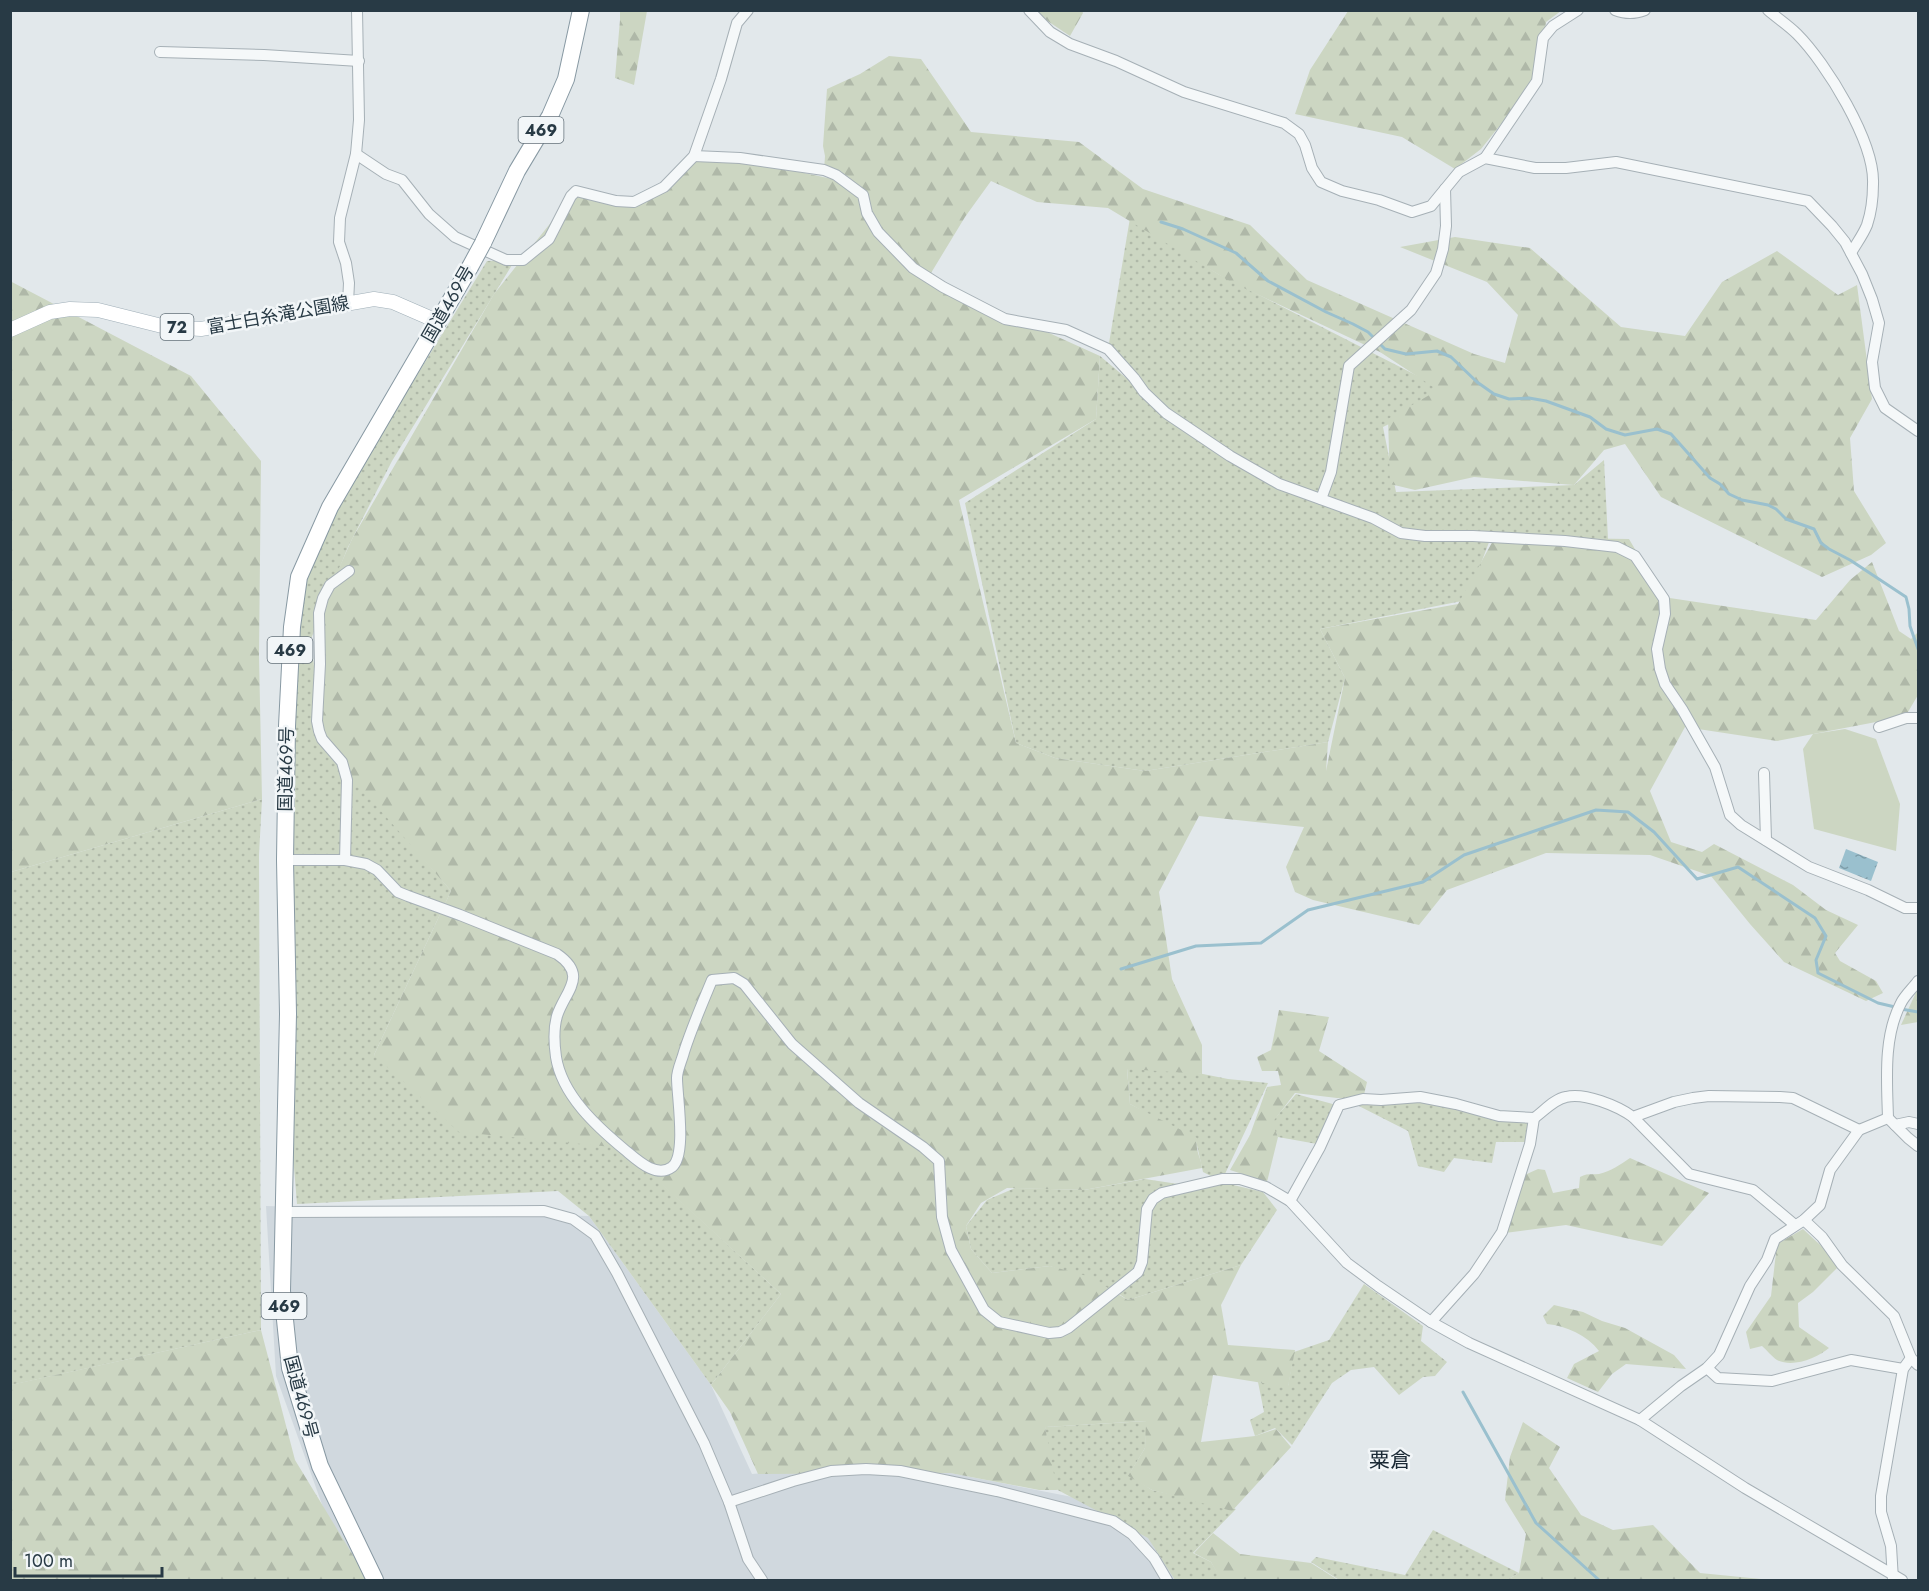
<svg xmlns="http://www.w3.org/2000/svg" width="1929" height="1591" font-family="Jost,'Noto Sans JP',sans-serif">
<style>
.built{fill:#d0d8de}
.grass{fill:url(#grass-dots)}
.forest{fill:url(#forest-firs)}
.garden{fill:#ccd6c2}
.water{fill:url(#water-ripples)}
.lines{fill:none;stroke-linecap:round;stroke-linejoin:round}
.stream{stroke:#9ac0ce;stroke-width:3}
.minor-casing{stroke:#a6b0b6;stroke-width:12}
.major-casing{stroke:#a0afb8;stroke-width:15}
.highway-casing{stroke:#8899a3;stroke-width:18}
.minor{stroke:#f5f8f9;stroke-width:10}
.major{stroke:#fff;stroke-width:14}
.highway{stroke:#fff;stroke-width:16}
.highway-bridge-casing{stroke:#8899a3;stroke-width:18;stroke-linecap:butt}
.highway-bridge{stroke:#fff;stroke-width:16}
.labels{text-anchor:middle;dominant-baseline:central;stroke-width:5;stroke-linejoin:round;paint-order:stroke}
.shield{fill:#f2f6f8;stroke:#65727b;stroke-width:1.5}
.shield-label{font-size:16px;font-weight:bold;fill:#283a45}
.street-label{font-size:18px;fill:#283a45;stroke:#f2f6f8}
.quarter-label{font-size:21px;fill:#1b2a36;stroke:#f2f6f8}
</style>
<defs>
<pattern id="grass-dots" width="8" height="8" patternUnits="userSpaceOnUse" patternTransform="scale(1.5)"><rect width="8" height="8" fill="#ccd6c2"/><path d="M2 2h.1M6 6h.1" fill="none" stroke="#afb8a8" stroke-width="1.8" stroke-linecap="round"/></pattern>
<pattern id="forest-firs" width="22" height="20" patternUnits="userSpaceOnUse" patternTransform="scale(1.5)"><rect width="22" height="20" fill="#ccd6c2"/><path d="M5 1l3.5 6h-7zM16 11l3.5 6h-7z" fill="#afb8a8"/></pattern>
<pattern id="water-ripples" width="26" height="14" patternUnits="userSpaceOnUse" patternTransform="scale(1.5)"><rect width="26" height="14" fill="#9ac0ce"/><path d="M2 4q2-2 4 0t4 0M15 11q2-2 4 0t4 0" fill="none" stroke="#7e9da9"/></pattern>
</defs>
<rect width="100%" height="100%" fill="#e2e8eb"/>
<path class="built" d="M 266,1206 L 589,1216 L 711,1385 L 752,1474 L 899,1463 L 1139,1510 L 1181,1580 L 360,1580 L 329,1524 L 276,1376 Z"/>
<g class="grass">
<path d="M 1130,218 L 1218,274 L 1451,393 L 1383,427 L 1396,492 L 1574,485 L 1604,460 L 1608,539 L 1491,537 L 1467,600 L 1320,629 L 1345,678 L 1328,742 L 1145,771 L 1055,758 L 1016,743 L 965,503 L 1096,419 L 1100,356 L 1144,393 L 1108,349 Z"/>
<path d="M 515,260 L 392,461 L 348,547 L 311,639 L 322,739 L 451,891 L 374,1055 L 622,1147 L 781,1294 L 711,1385 L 589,1216 L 558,1191 L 297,1204 L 287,1082 L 292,622 L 323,522 L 376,442 L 487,261 Z"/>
<path d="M 262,799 L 259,855 L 261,1330 L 11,1385 L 11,872 Z"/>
<path d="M 1127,1068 L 1198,1073 L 1228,1079 L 1268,1083 L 1224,1176 L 1211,1176 L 1203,1172 L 1196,1141 L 1130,1104 Z"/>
<path d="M 1296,1094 L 1340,1106 L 1317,1144 L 1278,1137 L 1271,1123 Z"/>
<path d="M 1412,1098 L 1533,1119 L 1530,1142 L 1496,1142 L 1492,1163 L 1454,1158 L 1444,1172 L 1418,1166 L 1408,1131 L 1351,1102 Z"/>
<path d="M 1145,1179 L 1198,1187 L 1229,1184 L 1263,1192 L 1277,1210 L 1241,1265 L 1128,1300 L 1113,1290 L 1050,1266 L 992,1273 L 971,1249 L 966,1226 L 987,1200 L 1015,1188 L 1084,1190 Z"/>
<path d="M 1364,1284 L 1423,1326 L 1421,1341 L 1447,1362 L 1435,1376 L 1423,1377 L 1399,1395 L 1374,1367 L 1351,1370 L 1332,1383 L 1292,1445 L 1275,1428 L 1255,1436 L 1250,1420 L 1264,1412 L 1258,1382 L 1288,1386 L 1294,1352 L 1329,1340 Z"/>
<path d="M 1147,1421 L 1145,1448 L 1129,1475 L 1152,1490 L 1236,1509 L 1193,1553 L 1211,1562 L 1222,1580 L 1175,1580 L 1148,1538 L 1054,1488 L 1045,1427 Z"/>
<path d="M 1433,1530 L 1519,1573 L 1507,1580 L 1339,1580 L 1311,1562 L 1316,1557 L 1405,1575 Z"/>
</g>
<g class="forest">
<path d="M 620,11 L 647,11 L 634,85 L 615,78 L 620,20 Z"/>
<path d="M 1036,11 L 1082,11 L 1083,13 L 1070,36 L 1040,16 Z"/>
<path d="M 1348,11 L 1561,11 L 1546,22 L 1538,78 L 1481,149 L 1455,169 L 1402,137 L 1295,114 L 1310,70 Z"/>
<path d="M 889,56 L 921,59 L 971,132 L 1079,142 L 1143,189 L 1250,225 L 1307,280 L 1474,354 L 1505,363 L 1518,315 L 1487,282 L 1400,247 L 1455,237 L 1530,248 L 1621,327 L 1685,336 L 1722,282 L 1777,251 L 1838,295 L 1857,285 L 1872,399 L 1850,438 L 1854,491 L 1886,543 L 1871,555 L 1822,577 L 1661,497 L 1625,444 L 1604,450 L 1574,485 L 1474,477 L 1415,490 L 1390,484 L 1388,419 L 1438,390 L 1380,352 L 1231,282 L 1108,208 L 1037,202 L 991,181 L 965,217 L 928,278 L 1100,356 L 1096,419 L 959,500 L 1016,743 L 1055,758 L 1145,771 L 1328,742 L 1326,771 L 1345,678 L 1320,629 L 1458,604 L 1495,537 L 1629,539 L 1663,597 L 1816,620 L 1850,580 L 1872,562 L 1899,631 L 1911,639 L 1918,632 L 1918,695 L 1908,712 L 1876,722 L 1777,741 L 1685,727 L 1650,791 L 1671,842 L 1702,852 L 1714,844 L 1793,885 L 1826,910 L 1858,925 L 1835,953 L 1840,961 L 1876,981 L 1883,993 L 1866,1001 L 1784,962 L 1750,924 L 1711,876 L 1650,855 L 1546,853 L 1447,890 L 1419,925 L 1313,900 L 1295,892 L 1286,867 L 1304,827 L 1199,816 L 1159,892 L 1172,979 L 1202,1045 L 1202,1074 L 1204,1074 L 1127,1069 L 1130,1104 L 1197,1138 C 1195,1152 1201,1156 1202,1168 L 1084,1190 L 1007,1188 L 981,1203 L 966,1226 L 971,1249 L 992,1273 L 1050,1266 L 1087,1276 L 1128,1300 L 1241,1265 L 1221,1305 L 1228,1345 L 1295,1350 L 1288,1387 L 1213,1375 L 1201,1442 L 1255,1436 L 1276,1429 L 1291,1447 L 1232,1511 L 1152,1490 L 1128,1476 L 1145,1448 L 1146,1421 L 1045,1427 L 1057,1490 L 1039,1490 L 950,1473 L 758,1474 L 730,1412 L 711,1385 L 781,1294 L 622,1148 L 459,1132 L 374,1055 L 451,891 L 346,771 L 317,721 L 319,613 L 352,539 L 494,294 L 576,191 L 628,201 L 664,187 L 696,150 L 856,184 L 824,170 L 825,156 L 823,146 L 827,89 L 860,74 Z"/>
<path d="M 10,281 L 191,376 L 261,461 L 259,656 L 262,799 L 11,872 Z"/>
<path d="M 1918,988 L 1918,1022 L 1901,1025 Z"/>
<path d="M 1279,1010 L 1329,1017 L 1319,1051 L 1367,1082 L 1363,1099 L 1337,1098 L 1295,1093 L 1272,1123 L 1278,1137 L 1267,1182 L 1230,1170 L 1250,1135 L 1267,1087 L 1281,1085 L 1278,1071 L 1262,1071 L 1257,1057 L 1271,1050 Z"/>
<path d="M 1630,1158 L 1709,1193 L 1662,1246 L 1566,1225 L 1505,1233 L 1520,1177 L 1538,1169 L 1545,1170 L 1553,1193 L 1579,1188 L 1580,1177 C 1587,1173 1592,1175 1599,1174 C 1611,1171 1620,1165 1630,1158 Z"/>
<path d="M 1803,1229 L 1831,1255 L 1838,1267 L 1813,1292 L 1798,1303 L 1799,1327 L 1829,1348 C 1817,1358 1793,1368 1777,1360 C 1772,1357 1767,1350 1762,1346 L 1750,1349 L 1746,1332 L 1771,1296 L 1777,1244 Z"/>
<path d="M 1554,1305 L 1583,1312 L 1602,1321 L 1625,1328 L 1674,1355 L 1686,1369 L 1626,1364 L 1612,1374 L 1598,1392 L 1567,1378 L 1574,1364 L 1599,1351 C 1587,1335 1566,1326 1547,1324 L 1543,1316 Z"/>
<path d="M 261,1330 L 295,1460 L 368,1580 L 11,1580 L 10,1385 Z"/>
<path d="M 1523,1422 L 1560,1447 L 1549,1468 L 1581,1515 L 1613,1530 L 1653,1525 L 1700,1573 L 1761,1579 L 1760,1580 L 1507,1580 L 1519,1573 L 1526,1534 L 1505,1500 L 1510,1457 Z"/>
<path d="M 1213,1533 L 1240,1554 L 1311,1563 L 1338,1580 L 1221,1580 L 1211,1562 L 1194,1553 Z"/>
</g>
<path class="garden" d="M 1845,729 L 1876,739 L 1900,804 L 1896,851 L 1814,829 L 1803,749 L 1813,734 Z"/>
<path class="water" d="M 1846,849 L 1878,862 L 1871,881 L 1839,868 Z"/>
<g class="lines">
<g class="stream">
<path d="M 1161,222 L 1183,229 L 1236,253 L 1268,281 L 1326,312 L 1353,324 L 1368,332 L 1385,349 L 1406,354 L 1437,351 L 1451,357 L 1477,382 L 1494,394 L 1509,399 L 1529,398 L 1546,401 L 1590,417 L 1606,429 L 1625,435 L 1657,429 L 1671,434 L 1710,478 L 1720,484 L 1729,494 L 1742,500 L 1768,505 L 1776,509 L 1786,519 L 1814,529 L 1821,543 L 1829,549 L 1850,560 L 1906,597 L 1909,609 L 1910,626 L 1918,649"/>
<path d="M 1121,969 L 1196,946 L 1261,943 L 1308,910 L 1423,882 L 1464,855 L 1596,810 L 1628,812 L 1654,832 L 1697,879 L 1738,867 L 1815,918 L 1826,936 L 1816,960 L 1818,973 L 1878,1003 L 1895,1007"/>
<path d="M 1901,1009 L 1918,1012"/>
<path d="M 1463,1392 L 1536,1523 L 1599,1580"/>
</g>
<defs>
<g id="minor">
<path d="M 1029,10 L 1050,32 L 1070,44 L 1116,61 L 1184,92 L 1284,123 L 1299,134 L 1305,145 L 1312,168 L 1321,182 L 1342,191 L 1379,200 L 1412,212 L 1431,206 L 1459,172 L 1485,158 L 1535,168 L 1566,168 L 1616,162 L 1808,201 L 1832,226 L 1845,242 L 1862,274 L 1872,299 L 1879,323 L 1872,362 L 1875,388 L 1885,408 L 1918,431"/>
<path d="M 1615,10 C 1626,14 1634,14 1645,10"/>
<path d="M 1768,10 C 1777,18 1788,25 1797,34 C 1826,63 1875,142 1873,184 C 1873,197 1871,213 1867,225 C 1863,235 1856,244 1851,253"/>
<path d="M 160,52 L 264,55 L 359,61"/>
<path d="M 356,154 L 386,174 L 402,180 L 429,214 L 455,237 L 506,260 L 523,260 L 549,239 L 571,196 L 576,191 L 616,201 L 634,202 L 664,187 L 694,156 L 721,79 L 737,23 L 748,10"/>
<path d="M 694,156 L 740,158 L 824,170 L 836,175 L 863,195 L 867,213 L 878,232 L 913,268 L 943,287 L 1005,319 L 1066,330 L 1108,349 L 1134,378 L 1144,392 L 1166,413 L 1230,456 L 1279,484 L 1373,518 L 1401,533 L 1425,536 L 1473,536 L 1565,541 L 1617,547 L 1635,556 L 1664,599 L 1665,614 L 1657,649 L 1660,669 L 1665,684 L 1682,709 L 1715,767 L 1730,815 L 1741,825 L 1809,867 L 1868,890 L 1905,908 L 1918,908"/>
<path d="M 1485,158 L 1537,81 L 1543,38 L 1553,26 L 1578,10"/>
<path d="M 348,303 L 349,283 L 346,263 L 339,242 L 340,218 L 356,154 L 359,120 L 357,10"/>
<path d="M 1321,499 L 1331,472 L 1349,366 L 1411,310 L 1436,273 L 1443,249 L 1446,226 L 1445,189"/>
<path d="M 1879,727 L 1906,718 L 1918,718"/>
<path d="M 1764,773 L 1766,840"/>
<path d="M 285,860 L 345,860 L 366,864 L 377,870 L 398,892 L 408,896 L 460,915 L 557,954 C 589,976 565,991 557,1016 C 553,1030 554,1043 556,1057 C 562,1095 596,1126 625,1150 C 636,1159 656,1179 672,1167 C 687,1155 677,1097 677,1078 C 677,1070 682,1060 684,1052 C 692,1027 702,1004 712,980 L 734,978 L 744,984 L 792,1044 L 859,1103 L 923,1147 L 939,1161 L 942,1217 L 951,1250 L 984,1310 L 999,1322 L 1049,1333 L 1060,1332 L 1068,1328 L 1138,1272 L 1142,1262 L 1147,1209 L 1153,1199 L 1162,1193 L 1222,1179 L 1240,1179 L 1266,1187 L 1290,1201 L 1347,1263 L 1378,1286 L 1431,1322 L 1469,1343 L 1640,1420 L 1745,1488 L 1902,1580"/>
<path d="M 345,860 L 347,780 L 342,762 L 322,739 L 319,731 L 317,721 L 320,664 L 319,613 L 323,598 L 330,585 L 349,571"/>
<path d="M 1918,981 C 1913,988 1905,995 1901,1003 C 1883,1037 1887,1081 1888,1118 L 1908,1138 L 1918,1146"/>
<path d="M 1633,1117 L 1689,1174 L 1753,1190 L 1795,1225"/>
<path d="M 1895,1125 L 1909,1122 L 1918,1124"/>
<path d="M 1290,1201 L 1320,1147 L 1339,1105 L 1363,1099 L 1381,1100 L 1420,1097 L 1456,1104 L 1499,1116 L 1534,1118 C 1543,1112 1554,1099 1566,1097 C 1584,1092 1618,1106 1633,1117 L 1674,1102 L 1693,1098 L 1709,1096 L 1780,1097 L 1793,1098 L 1859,1130"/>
<path d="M 284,1212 L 544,1211 L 573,1219 L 595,1235 L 617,1273 L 704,1443 L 729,1502 L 748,1559 L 762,1580"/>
<path d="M 1804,1220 L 1822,1237 L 1842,1265 L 1894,1316 L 1911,1358 L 1918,1365"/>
<path d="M 1431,1322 L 1474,1274 L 1502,1232 L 1530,1144 L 1534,1118"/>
<path d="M 1707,1368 L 1718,1378 L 1772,1381 L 1851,1360 L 1903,1369"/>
<path d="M 1640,1420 L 1681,1386 L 1707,1368 L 1719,1355 L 1750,1286 L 1767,1260 L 1775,1239 L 1804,1220 L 1820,1205 L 1830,1170 L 1859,1130 L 1888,1118"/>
<path d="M 729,1502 L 793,1481 L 831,1471 L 866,1469 L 900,1471 L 997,1491 L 1113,1521 L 1132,1534 L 1154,1558 L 1167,1580"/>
<path d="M 1893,1580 L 1891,1546 L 1881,1512 L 1881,1496 L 1903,1369 L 1911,1358"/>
</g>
<path id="major" d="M 10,330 L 50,312 L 70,309 L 98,310 L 166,327 L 201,329 L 374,299 L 393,302 L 439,322"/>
<g id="highway">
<path d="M 483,243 L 517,171 L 550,116 L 566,79 L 581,10"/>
<path d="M 375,1580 L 320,1466 L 290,1368 L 282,1291 L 288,1014 L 285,860 L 287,726 L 292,627 L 299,577 L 330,507 L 470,267"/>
</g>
</defs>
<use href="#minor" class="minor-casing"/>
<use href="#major" class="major-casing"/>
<use href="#highway" class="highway-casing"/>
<use href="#minor" class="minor"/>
<use href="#major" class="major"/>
<use href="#highway" class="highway"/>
<defs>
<path id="highway-bridge" d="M 470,267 L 483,243"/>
</defs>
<use href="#highway-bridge" class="highway-bridge-casing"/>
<use href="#highway-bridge" class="highway-bridge"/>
</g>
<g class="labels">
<g class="shield">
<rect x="518.5" y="117" width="45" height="26" rx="4.5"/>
<rect x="160.5" y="314" width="33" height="26" rx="4.5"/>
<rect x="267.5" y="637" width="45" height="26" rx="4.5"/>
<rect x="261.5" y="1293" width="45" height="26" rx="4.5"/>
</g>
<g class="shield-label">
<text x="541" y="130">469</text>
<text x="177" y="327">72</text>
<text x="290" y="650">469</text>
<text x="284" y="1306">469</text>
</g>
<g class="street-label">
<text transform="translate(448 304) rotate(-60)">国道469号</text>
<text transform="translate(278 315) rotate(-10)">富士白糸滝公園線</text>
<text transform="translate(286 769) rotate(-89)">国道469号</text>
<text transform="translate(301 1397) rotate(75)">国道469号</text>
</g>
<g class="quarter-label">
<text x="1390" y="1460">粟倉</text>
</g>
</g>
<rect width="1929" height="1591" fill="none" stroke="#283a45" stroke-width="24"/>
<path d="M15 1567v9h147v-9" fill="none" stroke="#283a45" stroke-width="3"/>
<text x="24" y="1567" font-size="18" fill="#283a45" stroke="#f2f6f8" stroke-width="4.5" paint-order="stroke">100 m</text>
</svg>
